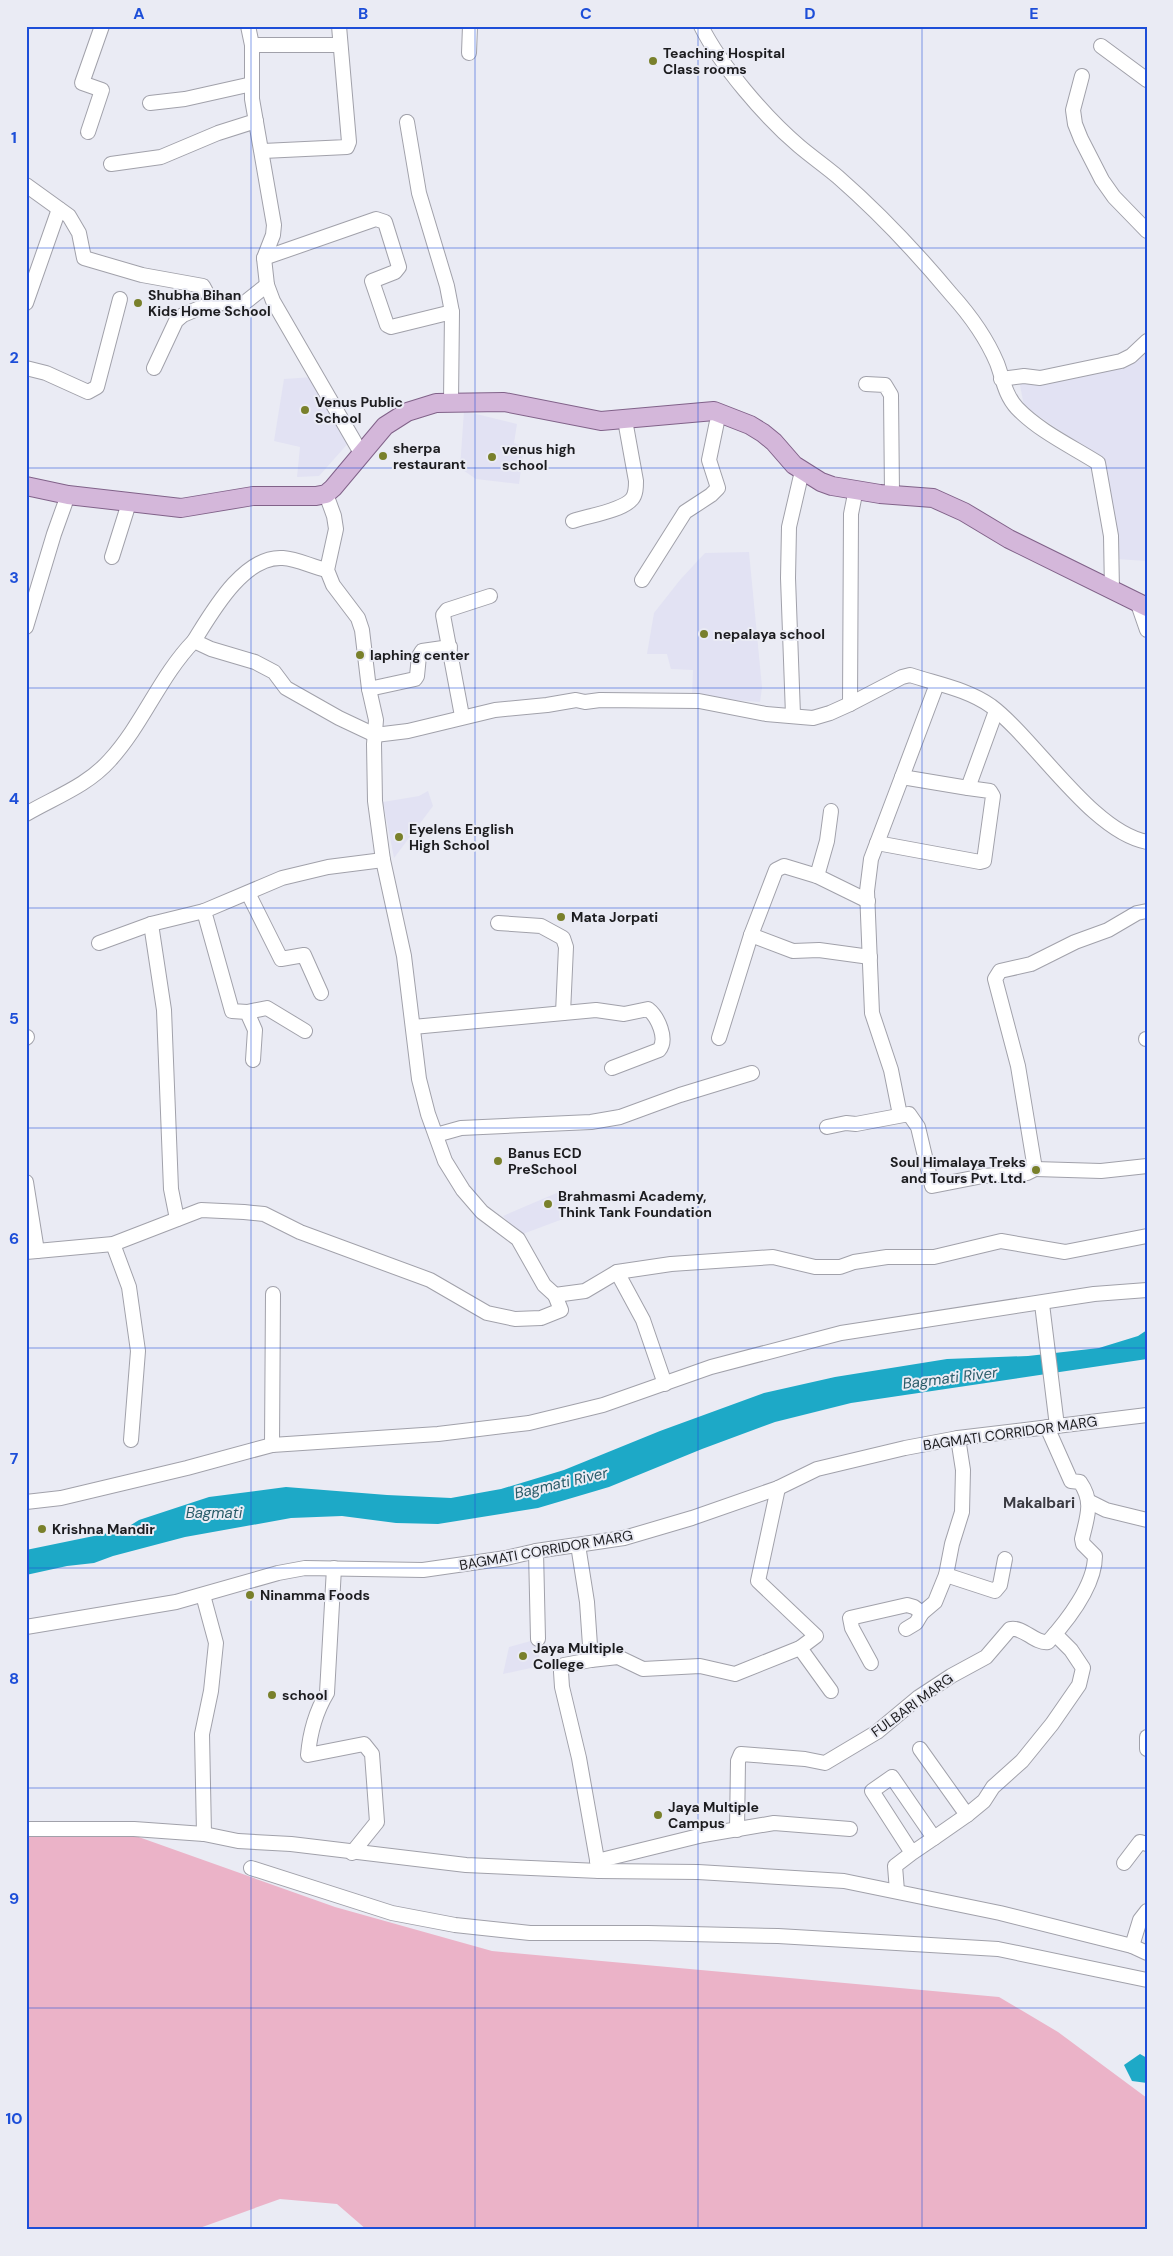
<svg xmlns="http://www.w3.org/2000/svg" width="1173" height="2256" font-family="'DM Sans',sans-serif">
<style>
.built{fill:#e2e2f3}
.green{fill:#ebb3c8}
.water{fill:#1da9c7}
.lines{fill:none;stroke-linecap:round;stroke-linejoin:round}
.minor-casing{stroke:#a1a1aa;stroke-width:16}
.major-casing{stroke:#816289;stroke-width:20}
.minor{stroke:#fff;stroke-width:14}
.major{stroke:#d4b7da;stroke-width:18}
.grid{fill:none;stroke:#1d4ed8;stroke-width:1;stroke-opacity:0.55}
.poi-dot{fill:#79802b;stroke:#eaebf4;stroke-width:2}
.labels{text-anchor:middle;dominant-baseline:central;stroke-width:4;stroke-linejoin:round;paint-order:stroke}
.poi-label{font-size:14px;font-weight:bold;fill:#1c1c1f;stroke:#eaebf4;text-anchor:start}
.street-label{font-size:14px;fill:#1c1c1f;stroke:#eaebf4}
.water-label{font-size:15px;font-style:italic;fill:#295c69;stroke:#eaebf4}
.neighbourhood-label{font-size:15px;font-weight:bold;fill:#3b3b42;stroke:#eaebf4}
.neatline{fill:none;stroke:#1d4ed8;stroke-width:2}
.grid-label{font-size:16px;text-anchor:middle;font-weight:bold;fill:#1d4ed8}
</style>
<rect width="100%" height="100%" fill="#eaebf4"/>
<g class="built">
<path d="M 1147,350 L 1147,561 L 1117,559 L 1104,461 L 1024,406 L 1019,380 Z"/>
<path d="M 313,377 L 350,441 L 319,476 L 297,477 L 300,447 L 274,441 L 284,379 Z"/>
<path d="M 464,411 L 517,424 L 514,443 L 524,447 L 519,484 L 476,479 L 460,468 Z"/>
<path d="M 749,552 L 762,687 L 760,702 L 692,697 L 693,670 L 671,669 L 667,654 L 647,654 L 654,613 L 680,580 L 705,553 Z"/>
<path d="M 428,791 L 433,806 L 394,858 L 383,802 L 419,796 Z"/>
<path d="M 559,1192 L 571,1216 L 520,1235 L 503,1216 Z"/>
<path d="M 538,1639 L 540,1666 L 503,1674 L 509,1647 Z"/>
</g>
<path class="green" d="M 133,1835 L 335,1907 L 492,1951 L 999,1997 L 1058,2032 L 1147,2098 L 1147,2230 L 367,2230 L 337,2204 L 280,2199 L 194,2230 L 26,2230 L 26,1836 Z"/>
<g class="water">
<path d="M 1147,1330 L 1147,1359 L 851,1403 L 775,1422 L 702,1449 L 609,1487 L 538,1508 L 438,1524 L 396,1523 L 342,1516 L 291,1518 L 185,1537 L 113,1556 L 94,1563 L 67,1566 L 26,1575 L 26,1550 L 123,1530 L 139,1520 L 209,1497 L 286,1487 L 387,1495 L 451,1498 L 501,1489 L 564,1470 L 660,1431 L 764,1393 L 835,1377 L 947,1359 L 1028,1356 L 1099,1348 L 1138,1336 Z"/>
<path d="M 1140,2054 L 1147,2058 L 1147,2083 L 1132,2081 L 1124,2065 Z"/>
</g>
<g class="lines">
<defs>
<g id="minor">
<path d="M 248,26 L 252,45 L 252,99 L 274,225 L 273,235 L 264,258 L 267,285 L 273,301 L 361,453"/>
<path d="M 701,26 C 721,66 765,117 799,146 C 812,157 825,166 838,177 C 878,212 916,252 951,294 C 970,315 986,337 997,363 C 1003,379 1005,395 1017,408 C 1039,431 1071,446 1098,463 L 1111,536 L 1112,591"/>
<path d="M 252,45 L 340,45"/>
<path d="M 1101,46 L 1147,80"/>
<path d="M 469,53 L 470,26"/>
<path d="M 1082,76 L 1073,110 L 1075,124 L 1081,139 L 1102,180 L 1114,197 L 1147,231"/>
<path d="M 150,103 L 185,99 L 252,84"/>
<path d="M 407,122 L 419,193 L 447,286 L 452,312 L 451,401"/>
<path d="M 88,132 L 102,90 L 82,83 L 102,26"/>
<path d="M 263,151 L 347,147 L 349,142 L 339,26"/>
<path d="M 111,164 L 161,157 L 218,133 L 256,121"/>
<path d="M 26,185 L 69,216 L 79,233 L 84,258 L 142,275 L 203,286 L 210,299 L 218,303"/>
<path d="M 264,258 L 376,219 L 385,222 L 399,267 L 395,272 L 372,281 L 387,325 L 391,327 L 452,312"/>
<path d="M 26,303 L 59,209"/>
<path d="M 26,368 L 46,373 L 88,392 L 97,387 L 120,299"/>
<path d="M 154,368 L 176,321 L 183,315 L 202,307 L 218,303 L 243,304 L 267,285"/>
<path d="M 1001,379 L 1024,376 L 1040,378 L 1121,361 L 1131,356 L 1147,341"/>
<path d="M 866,384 L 885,385 L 891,395 L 892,494"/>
<path d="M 326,494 L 334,516 L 336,529 L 327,570 L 333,585 L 358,618 L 362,630 L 369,689 L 376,720 L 374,744 L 375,801 L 383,860 L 404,956 L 419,1079 L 428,1114 L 445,1161 L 463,1190 L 482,1212 L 518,1239 L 544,1285 L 555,1295 L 585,1291 L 617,1272 L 643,1320 L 665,1384"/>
<path d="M 573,521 C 587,516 622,511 632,499 C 636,494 636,487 636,481 L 625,420"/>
<path d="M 112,557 L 129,503"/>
<path d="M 642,580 L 685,512 L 711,495 L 718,488 L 709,460 L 719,412"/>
<path d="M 1138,604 L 1147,630"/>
<path d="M 26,627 L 54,534 L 68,495"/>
<path d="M 194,641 C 212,612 244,555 283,558 C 298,559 312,567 327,570"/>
<path d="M 937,684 L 902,777 L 968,788 L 996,711"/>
<path d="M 369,689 L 415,679 L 417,676 L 419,656 L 422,651 L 450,647"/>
<path d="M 850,704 L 851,514 L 856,489"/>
<path d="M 793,715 L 788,578 L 789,527 L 802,471"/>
<path d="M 462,716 L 443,615 L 447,610 L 490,596"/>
<path d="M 26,814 C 55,797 87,786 110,760 C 143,724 160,676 194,641 L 211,649 L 255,662 L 274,672 L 286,688 L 339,718 L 375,735 L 408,731 L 495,710 L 547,705 L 576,700 L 585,702 L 600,700 L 699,701 L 766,714 L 813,718 L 830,713 L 850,704 L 902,677 L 910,675 C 937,684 967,689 991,706 C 1036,740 1092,832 1147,842"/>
<path d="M 877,843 L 980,862 L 984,861 L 993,796 L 990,791 L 968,788"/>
<path d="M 817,876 L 827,841 L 831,811"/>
<path d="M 248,893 L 281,959 L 304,955 L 321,993"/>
<path d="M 498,923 L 541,926 L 563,938 L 566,947 L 563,1013"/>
<path d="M 151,924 L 164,1010 L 171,1189 L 177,1219"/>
<path d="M 751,935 L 793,951 L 819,950 L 870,957"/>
<path d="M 99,943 L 151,924 L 204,911"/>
<path d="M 247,1012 L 267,1008 L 305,1031"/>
<path d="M 413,1027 L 596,1010 L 624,1014 L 648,1009 C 658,1017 668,1039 659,1050 L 612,1068"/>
<path d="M 26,1038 L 27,1037"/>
<path d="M 719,1038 L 751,935 L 776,870 L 784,866 L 817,876 L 868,901"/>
<path d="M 1146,1039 L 1147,1039"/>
<path d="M 253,1060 L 255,1030 L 247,1012 L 232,1011 L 204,911 L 282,878 L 328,867 L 383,860"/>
<path d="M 900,1115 L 891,1070 L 872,1013 L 867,891 L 871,859 L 902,777"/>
<path d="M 827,1127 L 846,1123 L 856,1124 L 909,1114 L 918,1127 L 932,1186 L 983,1176 L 1027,1173 L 1035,1169 L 1018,1066 L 995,979 L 1000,971 L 1031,964 L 1075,942 L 1108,930 L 1137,913 L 1147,911"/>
<path d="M 436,1135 L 461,1128 L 591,1122 L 620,1117 L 680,1095 L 752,1073"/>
<path d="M 1035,1169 L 1101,1171 L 1147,1166"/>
<path d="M 26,1182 L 37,1251"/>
<path d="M 113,1244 L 129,1287 L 138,1351 L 131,1440"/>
<path d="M 26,1252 L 113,1244 L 201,1210 L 244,1212 L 264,1214 L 300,1232 L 430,1280 L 487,1313 L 515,1319 L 541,1318 L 561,1310 L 555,1295"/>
<path d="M 617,1272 L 671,1264 L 773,1257 L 815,1267 L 840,1267 L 854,1262 L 887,1257 L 934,1257 L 1001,1241 L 1065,1252 L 1147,1236"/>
<path d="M 1042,1304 L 1057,1426"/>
<path d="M 272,1445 L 273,1294"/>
<path d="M 26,1502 L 61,1498 L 187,1468 L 272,1445 L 438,1434 L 529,1423 L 603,1405 L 711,1367 L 841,1333 L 1094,1294 L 1147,1290"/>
<path d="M 1090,1502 L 1106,1510 L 1147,1520"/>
<path d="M 578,1545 L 587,1602 L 591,1660 L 564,1665 L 561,1672 L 562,1687 L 579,1758 L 599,1871"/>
<path d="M 536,1551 L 538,1639"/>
<path d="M 334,1568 L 327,1693 C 315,1713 310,1732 308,1755 L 364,1744 L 372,1754 L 377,1822 L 352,1853"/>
<path d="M 946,1575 L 995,1591 L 1000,1585 L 1005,1559"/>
<path d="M 203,1595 L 216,1643 L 211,1691 L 202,1734 L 204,1834"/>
<path d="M 26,1627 L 176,1602 L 278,1573 L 305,1568 L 423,1570 L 506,1558 L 536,1551 L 624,1538 L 692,1518 L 778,1488 L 817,1469 L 905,1448 L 958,1438 L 1147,1415"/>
<path d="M 906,1629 L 916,1623 L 922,1613 L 935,1602 L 946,1575 L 952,1544 L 962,1512 L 963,1470 L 958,1438"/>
<path d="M 800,1648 L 831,1691"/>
<path d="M 591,1660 L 618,1657 L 643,1669 L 700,1666 L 735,1674 L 800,1648 L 816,1636 L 758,1581 L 778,1488"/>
<path d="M 871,1663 L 852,1628 L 850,1618 L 907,1605 L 914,1607 L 922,1613"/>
<path d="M 1147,1737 L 1147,1749"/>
<path d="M 920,1749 L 967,1815 L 984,1801 L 993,1787 L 1022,1761 L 1052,1724 L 1079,1685 L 1083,1668 L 1071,1650 L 1055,1634"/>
<path d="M 26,1829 L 134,1829 L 204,1834 L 238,1841 L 291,1844 L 466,1865 L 599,1871 L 698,1872 L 844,1881 L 1000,1913 L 1132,1946 L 1147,1953"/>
<path d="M 737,1830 L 738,1761 L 741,1754 L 805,1759 L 825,1763 L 877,1732 L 919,1697 L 951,1676 L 986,1657 L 1010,1629 C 1023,1626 1035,1644 1048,1642 C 1067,1621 1095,1585 1095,1556 L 1083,1544 L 1082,1539 C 1087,1517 1094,1502 1080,1482 L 1071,1481 L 1047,1427"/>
<path d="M 934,1838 L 967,1815"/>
<path d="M 597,1861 L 703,1835 L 774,1823 L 850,1829"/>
<path d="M 1124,1863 L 1140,1842 L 1147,1844"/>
<path d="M 251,1868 L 392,1913 L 455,1925 L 530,1933 L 648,1933 L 778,1936 L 998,1949 L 1147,1980"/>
<path d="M 897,1891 L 895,1866 L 912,1853 L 872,1791 L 892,1777 L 934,1838 L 912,1853"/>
<path d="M 1132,1946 L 1140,1920 L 1147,1911"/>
</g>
<path id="major" d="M 26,486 L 68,495 L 181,508 L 253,496 L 316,496 L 326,494 L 333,488 L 385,426 L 407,412 L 436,403 L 504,402 L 601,421 L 714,411 L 750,425 L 763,433 L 774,442 L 794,465 L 821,482 L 832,486 L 880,494 L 933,498 L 964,512 L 1009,539 L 1147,607"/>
</defs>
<use href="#minor" class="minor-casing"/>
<use href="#major" class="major-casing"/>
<use href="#minor" class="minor"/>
<use href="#major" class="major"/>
</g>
<path class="grid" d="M 251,26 L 251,2230M 475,26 L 475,2230M 698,26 L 698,2230M 922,26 L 922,2230M 26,248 L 1147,248M 26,468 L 1147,468M 26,688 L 1147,688M 26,908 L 1147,908M 26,1128 L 1147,1128M 26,1348 L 1147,1348M 26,1568 L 1147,1568M 26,1788 L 1147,1788M 26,2008 L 1147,2008"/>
<g class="poi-dot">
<circle cx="653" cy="61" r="5"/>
<circle cx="138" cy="303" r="5"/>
<circle cx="305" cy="410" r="5"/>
<circle cx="383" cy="456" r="5"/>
<circle cx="492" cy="457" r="5"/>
<circle cx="704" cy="634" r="5"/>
<circle cx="360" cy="655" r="5"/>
<circle cx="399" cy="837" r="5"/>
<circle cx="561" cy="917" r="5"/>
<circle cx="498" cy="1161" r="5"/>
<circle cx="1036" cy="1170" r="5"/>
<circle cx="548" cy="1204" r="5"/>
<circle cx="42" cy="1529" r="5"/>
<circle cx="250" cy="1595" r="5"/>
<circle cx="523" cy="1656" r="5"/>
<circle cx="272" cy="1695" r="5"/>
<circle cx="658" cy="1815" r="5"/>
</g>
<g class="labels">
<g class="poi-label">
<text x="663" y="53">Teaching Hospital<tspan x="663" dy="16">Class rooms</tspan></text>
<text x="148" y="295">Shubha Bihan<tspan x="148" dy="16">Kids Home School</tspan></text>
<text x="315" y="402">Venus Public<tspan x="315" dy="16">School</tspan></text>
<text x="393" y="448">sherpa<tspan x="393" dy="16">restaurant</tspan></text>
<text x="502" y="449">venus high<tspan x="502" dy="16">school</tspan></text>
<text x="714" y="634">nepalaya school</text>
<text x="370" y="655">laphing center</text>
<text x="409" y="829">Eyelens English<tspan x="409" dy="16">High School</tspan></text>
<text x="571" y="917">Mata Jorpati</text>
<text x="508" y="1153">Banus ECD<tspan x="508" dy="16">PreSchool</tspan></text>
<text x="1026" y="1162" text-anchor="end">Soul Himalaya Treks<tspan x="1026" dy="16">and Tours Pvt. Ltd.</tspan></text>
<text x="558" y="1196">Brahmasmi Academy,<tspan x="558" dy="16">Think Tank Foundation</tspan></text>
<text x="52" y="1529">Krishna Mandir</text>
<text x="260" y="1595">Ninamma Foods</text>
<text x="533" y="1648">Jaya Multiple<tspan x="533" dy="16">College</tspan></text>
<text x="282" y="1695">school</text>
<text x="668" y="1807">Jaya Multiple<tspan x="668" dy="16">Campus</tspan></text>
</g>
<g class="street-label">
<text transform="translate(1010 1433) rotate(-8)">BAGMATI CORRIDOR MARG</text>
<text transform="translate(546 1550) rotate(-10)">BAGMATI CORRIDOR MARG</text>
<text transform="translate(912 1705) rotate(-36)">FULBARI MARG</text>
</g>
<g class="water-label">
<text transform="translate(950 1378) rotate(-7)">Bagmati River</text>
<text transform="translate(561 1483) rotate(-13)">Bagmati River</text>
<text x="214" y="1513">Bagmati</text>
</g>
<g class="neighbourhood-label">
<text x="1039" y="1503">Makalbari</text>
</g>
</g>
<rect width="1173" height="2256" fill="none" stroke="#eaebf4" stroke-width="55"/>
<rect x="28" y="28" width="1118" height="2200" class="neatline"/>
<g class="grid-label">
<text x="139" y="19">A</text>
<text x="363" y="19">B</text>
<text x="586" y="19">C</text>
<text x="810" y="19">D</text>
<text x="1034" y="19">E</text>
<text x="14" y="143">1</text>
<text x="14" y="363">2</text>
<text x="14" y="583">3</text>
<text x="14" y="804">4</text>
<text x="14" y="1024">5</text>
<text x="14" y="1244">6</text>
<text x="14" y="1464">7</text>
<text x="14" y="1684">8</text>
<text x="14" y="1904">9</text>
<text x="14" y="2124">10</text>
</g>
</svg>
